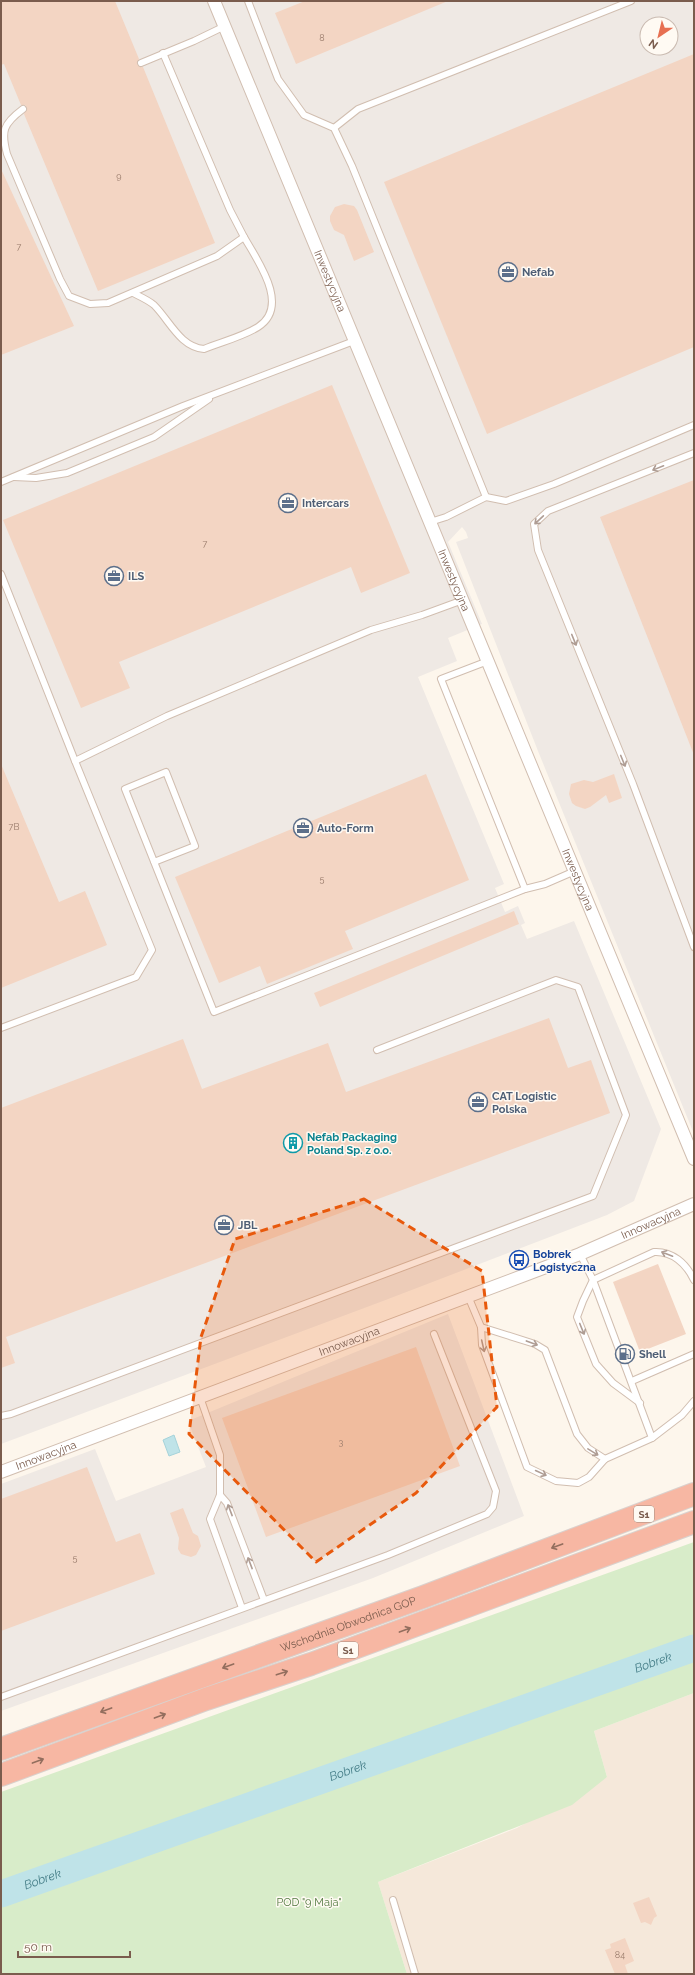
<svg xmlns="http://www.w3.org/2000/svg" width="695" height="1975" font-family="Raleway,sans-serif">
<style>
.residential{fill:#f5e8da}
.industrial{fill:#efe9e4;fill-rule:evenodd}
.green{fill:#d8ecc9}
.water{fill:#bfe3e8;stroke:#a5d3da}
.lines{fill:none;stroke-linecap:round;stroke-linejoin:round}
.river{stroke:#bfe3e8;stroke-width:27}
.building{fill:#f3d5c3}
.lane-casing{stroke:#d1beb0;stroke-width:8}
.street-casing{stroke:#d1beb0;stroke-width:14}
.highway-casing{stroke:#dad1cd;stroke-width:24}
.lane{stroke:#fff;stroke-width:6}
.street{stroke:#fff;stroke-width:12}
.highway{stroke:#f7b7a3;stroke-width:22}
.oneway{stroke:#af9d94}
.oneway2{stroke:#936e5e}
.marked{fill:#e8590c;fill-opacity:0.2;stroke:#e8590c;stroke-width:3;stroke-dasharray:8 5;stroke-linejoin:round}
.labels{text-anchor:middle;dominant-baseline:central;stroke-width:3;stroke-linejoin:round;paint-order:stroke}
.number-label{font-size:9px;fill:#987a6a}
.shield{fill:#fffaf3;stroke:#a28b7f;stroke-width:1}
.shield-label{font-size:10px;font-weight:bold;fill:#7a5c4d}
.service-label{font-size:11px;font-weight:bold;fill:#4e5e75;stroke:#fffaf3;text-anchor:start}
.street-label{font-size:11px;fill:#7a5c4d;stroke:#fffaf3}
.culture-label{font-size:11px;font-weight:bold;fill:#0d838f;stroke:#fffaf3;text-anchor:start}
.transit-label{font-size:11px;font-weight:bold;fill:#164399;stroke:#fffaf3;text-anchor:start}
.park-label{font-size:11px;fill:#537a41;stroke:#fffaf3}
.water-label{font-size:12px;font-style:italic;fill:#437c86;stroke:#fffaf3}
</style>
<rect width="100%" height="100%" fill="#fdf6ec"/>
<path class="residential" d="M 694,1693 L 694,1974 L 407,1974 L 378,1882 L 517,1828 L 607,1777 L 594,1731 Z"/>
<g class="industrial">
<path d="M 1,1 L 694,1 L 694,1134 L 538,751 L 456,542 L 468,538 L 466,532 L 462,527 L 448,542 L 482,624 L 448,638 L 457,661 L 418,677 L 504,884 L 495,888 L 505,912 L 518,906 L 525,923 L 521,925 L 527,939 L 574,921 L 661,1129 L 634,1201 L 607,1215 L 383,1301 L 1,1444 ZM 647,24 L 671,24 L 671,48 L 647,48 Z"/>
<path d="M 448,1314 L 524,1516 L 373,1578 L 1,1711 L 1,1484 L 95,1449 L 116,1501 L 206,1467 L 188,1421 Z"/>
</g>
<path class="green" d="M 694,1542 L 694,1693 L 594,1731 L 607,1777 L 572,1805 L 378,1882 L 407,1974 L 1,1974 L 1,1792 Z"/>
<path class="water" d="M 174,1435 L 180,1452 L 169,1456 L 163,1440 Z"/>
<g class="lines">
<path class="river" id="s1" d="M 1,1894 L 694,1648"/>
</g>
<g class="building">
<path d="M 1,1 L 115,1 L 139,59 L 137,64 L 143,67 L 215,243 L 98,291 L 24,114 L 27,108 L 25,105 L 21,105 L 4,64 L 1,65 Z"/>
<path d="M 305,1 L 448,1 L 296,64 L 275,13 Z"/>
<path d="M 694,54 L 694,347 L 487,434 L 384,182 Z"/>
<path d="M 1,169 L 74,326 L 1,355 Z"/>
<path d="M 344,204 L 354,206 L 357,210 L 374,252 L 354,261 L 344,235 L 334,230 L 330,221 L 330,216 L 335,207 Z"/>
<path d="M 332,385 L 410,573 L 361,593 L 351,567 L 119,662 L 130,688 L 81,708 L 3,520 Z"/>
<path d="M 694,480 L 694,755 L 600,517 Z"/>
<path d="M 1,764 L 59,902 L 85,891 L 107,945 L 1,988 Z"/>
<path d="M 426,774 L 469,880 L 345,931 L 353,949 L 267,984 L 260,966 L 219,983 L 175,877 Z"/>
<path d="M 614,774 L 622,798 L 609,803 L 606,795 L 590,807 L 585,809 L 576,806 L 572,803 L 569,794 L 571,784 L 584,780 L 593,782 Z"/>
<path d="M 514,911 L 519,924 L 320,1007 L 314,993 Z"/>
<path d="M 549,1018 L 568,1068 L 591,1060 L 610,1113 L 6,1337 L 15,1363 L 1,1368 L 1,1108 L 183,1039 L 202,1089 L 328,1043 L 346,1092 Z"/>
<path d="M 658,1264 L 686,1334 L 640,1352 L 613,1282 Z"/>
<path d="M 416,1347 L 460,1466 L 266,1537 L 222,1418 Z"/>
<path d="M 87,1467 L 116,1542 L 140,1533 L 155,1574 L 1,1631 L 1,1499 Z"/>
<path d="M 183,1508 L 193,1533 L 198,1536 L 201,1546 L 196,1555 L 191,1557 L 181,1554 L 178,1549 L 179,1538 L 170,1513 Z"/>
<path d="M 649,1897 L 657,1916 L 654,1918 L 651,1925 L 645,1922 L 641,1923 L 633,1903 Z"/>
<path d="M 625,1938 L 634,1961 L 625,1965 L 628,1974 L 615,1974 L 605,1950 L 611,1948 L 610,1944 Z"/>
</g>
<g class="lines">
<defs>
<g id="lane">
<path d="M 248,1 L 278,79 L 304,115 L 334,128 L 352,166 L 486,497 L 446,517 L 430,522"/>
<path d="M 141,63 L 194,41 L 225,26"/>
<path d="M 23,109 C 3,124 1,131 7,154 L 60,279 L 69,296 L 90,304 L 108,303 L 217,256 L 244,237 L 230,210 L 163,53"/>
<path d="M 334,128 L 358,109 L 631,1"/>
<path d="M 133,293 C 139,296 148,300 154,305 C 170,321 180,347 204,349 C 221,342 242,337 258,327 C 291,306 257,260 244,237"/>
<path d="M 694,453 L 548,511 L 534,524 L 538,550 L 633,784 L 694,947"/>
<path d="M 14,477 L 36,478 L 67,473 L 154,437 L 209,399"/>
<path d="M 1,482 L 183,406 L 354,341"/>
<path d="M 486,497 L 506,501 L 554,484 L 694,425"/>
<path d="M 1,574 L 75,761 L 152,950 L 136,977 L 1,1028"/>
<path d="M 488,661 L 441,679 L 525,889"/>
<path d="M 75,761 L 167,716 L 371,630 L 422,615 L 463,600"/>
<path d="M 154,862 L 195,846 L 166,772 L 125,789 L 214,1012 L 525,889 L 545,884 L 575,871"/>
<path d="M 580,1254 L 593,1280 L 652,1438 L 682,1415 L 694,1401"/>
<path d="M 468,1296 L 481,1327 L 482,1345 L 527,1467 L 556,1481 L 578,1483 L 589,1477 L 605,1459 L 652,1438"/>
<path d="M 481,1327 L 535,1344 L 545,1350 L 577,1434 L 588,1448 L 605,1459"/>
<path d="M 632,1381 L 694,1354"/>
<path d="M 200,1397 L 220,1455 L 220,1495 L 210,1519 L 242,1608"/>
<path d="M 640,1403 L 613,1383 L 596,1364 L 577,1317 L 583,1301 L 593,1280 L 654,1252 C 672,1251 686,1263 694,1280"/>
<path d="M 1,1416 L 11,1414 L 593,1196 L 626,1115 L 578,987 L 556,980 L 377,1050"/>
<path d="M 220,1495 L 227,1503 L 264,1600"/>
<path d="M 1,1697 L 388,1555 L 487,1514 L 493,1507 L 496,1491 L 434,1334"/>
<path d="M 393,1900 L 415,1974"/>
</g>
<g id="street">
<path id="s2" d="M 214,1 L 694,1159"/>
<path id="s3" d="M 1,1472 L 525,1275 L 580,1254 L 694,1204"/>
</g>
<g id="highway">
<path id="s4" d="M 1,1749 L 423,1597 L 694,1494"/>
<path d="M 1,1775 L 206,1699 L 311,1664 L 694,1522"/>
</g>
</defs>
<use href="#lane" class="lane-casing"/>
<use href="#street" class="street-casing"/>
<use href="#highway" class="highway-casing"/>
<use href="#lane" class="lane"/>
<use href="#street" class="street"/>
<use href="#highway" class="highway"/>
</g>
<defs><path id="oneway-shaft" d="M-6 0H5M1.5-3L5.5 0L1.5 3" fill="none" stroke-width="1.6" stroke-linecap="round" stroke-linejoin="round"/></defs>
<g class="oneway">
<use href="#oneway-shaft" transform="translate(658 468) rotate(158)"/>
<use href="#oneway-shaft" transform="translate(539 520) rotate(137)"/>
<use href="#oneway-shaft" transform="translate(574 640) rotate(68)"/>
<use href="#oneway-shaft" transform="translate(623 761) rotate(68)"/>
<use href="#oneway-shaft" transform="translate(667 1254) rotate(-159)"/>
<use href="#oneway-shaft" transform="translate(582 1329) rotate(68)"/>
<use href="#oneway-shaft" transform="translate(532 1343) rotate(20)"/>
<use href="#oneway-shaft" transform="translate(483 1346) rotate(77)"/>
<use href="#oneway-shaft" transform="translate(593 1452) rotate(31)"/>
<use href="#oneway-shaft" transform="translate(541 1473) rotate(25)"/>
<use href="#oneway-shaft" transform="translate(230 1510) rotate(-111)"/>
<use href="#oneway-shaft" transform="translate(250 1563) rotate(-111)"/>
</g>
<g class="oneway2">
<use href="#oneway-shaft" transform="translate(557 1546) rotate(160)"/>
<use href="#oneway-shaft" transform="translate(405 1630) rotate(-20)"/>
<use href="#oneway-shaft" transform="translate(228 1666) rotate(160)"/>
<use href="#oneway-shaft" transform="translate(282 1673) rotate(-18)"/>
<use href="#oneway-shaft" transform="translate(106 1710) rotate(160)"/>
<use href="#oneway-shaft" transform="translate(160 1716) rotate(-20)"/>
<use href="#oneway-shaft" transform="translate(38 1761) rotate(-20)"/>
</g>
<path class="marked" d="M 364,1199 L 482,1271 L 497,1407 L 416,1493 L 316,1562 L 189,1434 L 201,1337 L 235,1239 Z"/>
<defs>
<symbol id="office-ring" viewBox="-11 -11 22 22"><circle r="9.5" fill="#fffaf3" stroke="#5c6f8a" stroke-width="1.5"/><path d="M-6-3h4V-5.5h4V-3h4V5H-6ZM-1-4.5V-3h2v-1.5ZM-6 0V1H6V0Z" fill="#5c6f8a"/></symbol>
<symbol id="building-ring" viewBox="-11 -11 22 22"><circle r="9.5" fill="#fffaf3" stroke="#0f9aa8" stroke-width="1.5"/><path d="M-4-6H4V6H1V3H-1V6H-4ZM-2.5-4.3h1.7v1.8h-1.7ZM.8-4.3h1.7v1.8H.8ZM-2.5-1h1.7V.8h-1.7ZM.8-1h1.7V.8H.8Z" fill="#0f9aa8"/></symbol>
<symbol id="bus-ring" viewBox="-11 -11 22 22"><circle r="9.5" fill="#fffaf3" stroke="#1a4fb4" stroke-width="1.5"/><path d="M-5-6H5V4H4V6H2V4H-2V6H-4V4H-5ZM-3.5-4V0h7V-4ZM-3.5 1.2v1.5H-2V1.2ZM2 1.2v1.5H3.5V1.2Z" fill="#1a4fb4"/></symbol>
<symbol id="fuel-ring" viewBox="-11 -11 22 22"><circle r="9.5" fill="#fffaf3" stroke="#5c6f8a" stroke-width="1.5"/><path d="M-5.5-6h7V0h2V4h1.3V-2.5L3-4.5l.8-.8L6-3V5H2.5V1h-1V6h-7ZM-4.2-4.7v3.2H.2V-4.7Z" fill="#5c6f8a"/></symbol>
</defs>
<g fill-rule="evenodd">
<use href="#office-ring" x="497" y="261" width="22" height="22"/>
<use href="#office-ring" x="277" y="492" width="22" height="22"/>
<use href="#office-ring" x="103" y="565" width="22" height="22"/>
<use href="#office-ring" x="292" y="817" width="22" height="22"/>
<use href="#office-ring" x="467" y="1091" width="22" height="22"/>
<use href="#building-ring" x="282" y="1132" width="22" height="22"/>
<use href="#office-ring" x="213" y="1214" width="22" height="22"/>
<use href="#bus-ring" x="508" y="1249" width="22" height="22"/>
<use href="#fuel-ring" x="614" y="1343" width="22" height="22"/>
</g>
<g class="labels">
<g class="number-label">
<text x="322" y="38">8</text>
<text x="119" y="176">9</text>
<text x="19" y="247">7</text>
<text x="205" y="544">7</text>
<text x="14" y="827">7B</text>
<text x="322" y="879">5</text>
<text x="341" y="1442">3</text>
<text x="75" y="1558">5</text>
<text x="620" y="1955">84</text>
</g>
<g class="shield">
<rect x="634" y="1506" width="20" height="16" rx="3"/>
<rect x="338" y="1642" width="20" height="16" rx="3"/>
</g>
<g class="shield-label">
<text x="644" y="1514">S1</text>
<text x="348" y="1650">S1</text>
</g>
<g class="service-label">
<text x="522" y="272">Nefab</text>
<text x="302" y="503">Intercars</text>
<text x="128" y="576">ILS</text>
<text x="317" y="828">Auto-Form</text>
<text x="492" y="1096">CAT Logistic<tspan x="492" dy="13">Polska</tspan></text>
<text x="238" y="1225">JBL</text>
<text x="639" y="1354">Shell</text>
</g>
<g class="street-label">
<text stroke="none"><textPath href="#s2" startOffset="303">Inwestycyjna</textPath></text>
<text stroke="none"><textPath href="#s2" startOffset="627">Inwestycyjna</textPath></text>
<text stroke="none"><textPath href="#s2" startOffset="951">Inwestycyjna</textPath></text>
<text stroke="none"><textPath href="#s3" startOffset="696">Innowacyjna</textPath></text>
<text stroke="none"><textPath href="#s3" startOffset="372">Innowacyjna</textPath></text>
<text stroke="none"><textPath href="#s3" startOffset="48">Innowacyjna</textPath></text>
<text stroke="none"><textPath href="#s4" startOffset="369">Wschodnia Obwodnica GOP</textPath></text>
</g>
<g class="culture-label">
<text x="307" y="1137">Nefab Packaging<tspan x="307" dy="13">Poland Sp. z o.o.</tspan></text>
</g>
<g class="transit-label">
<text x="533" y="1254">Bobrek<tspan x="533" dy="13">Logistyczna</tspan></text>
</g>
<g class="park-label">
<text x="309" y="1902">POD "9 Maja"</text>
</g>
<g class="water-label">
<text stroke="none"><textPath href="#s1" startOffset="692">Bobrek</textPath></text>
<text stroke="none"><textPath href="#s1" startOffset="368">Bobrek</textPath></text>
<text stroke="none"><textPath href="#s1" startOffset="44">Bobrek</textPath></text>
</g>
</g>
<rect width="695" height="1975" fill="none" stroke="#7a5c4d" stroke-width="4"/>
<g transform="translate(659 36) rotate(215)"><circle r="19" fill="#fffaf3" stroke="#cabbb1"/>
<path d="M0-3L7 15L0 10L-7 15Z" fill="#e76f51"/>
<text y="-6" font-size="11" font-weight="bold" text-anchor="middle" fill="#7a5c4d">N</text>
</g>
<path d="M18 1951v6h112v-6" fill="none" stroke="#7a5c4d" stroke-width="2"/>
<text x="24" y="1951" font-size="12" fill="#7a5c4d" stroke="#fffaf3" stroke-width="3" paint-order="stroke">50 m</text>
</svg>
